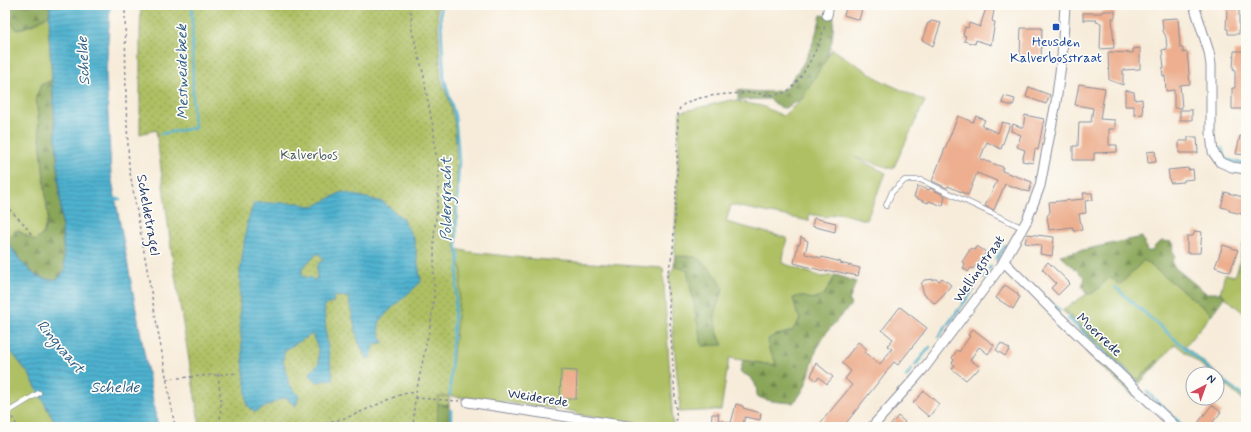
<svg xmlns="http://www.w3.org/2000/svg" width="1251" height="432" font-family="Mynerve,sans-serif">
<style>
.grass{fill:#aec063;stroke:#647860}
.forest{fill:url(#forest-firs);stroke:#526a5c}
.park{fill:url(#park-dots);stroke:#647860}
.water{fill:url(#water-rules);stroke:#367096;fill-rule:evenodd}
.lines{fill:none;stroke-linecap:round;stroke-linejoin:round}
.stream{stroke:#50b2cf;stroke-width:2.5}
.building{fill:#edaf8f}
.service-casing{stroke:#898e9c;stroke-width:6}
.minor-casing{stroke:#898e9c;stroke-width:11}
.path{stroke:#898e9c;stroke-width:1.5;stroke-dasharray:3 3;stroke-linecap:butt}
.service{stroke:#fff;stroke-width:4.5}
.minor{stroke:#fff;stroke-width:9}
.transit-dot{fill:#1a4fb4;stroke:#fdfcf7;stroke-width:1.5}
.labels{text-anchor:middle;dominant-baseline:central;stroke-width:3.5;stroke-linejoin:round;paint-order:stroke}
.transit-label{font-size:14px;fill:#164399;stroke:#fdfcf7}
.park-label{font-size:14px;fill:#475a60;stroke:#fdfcf7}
.street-label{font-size:14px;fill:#1b2f5e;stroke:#fdfcf7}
.water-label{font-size:15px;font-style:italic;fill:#2e5d86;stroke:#fdfcf7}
</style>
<defs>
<pattern id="forest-firs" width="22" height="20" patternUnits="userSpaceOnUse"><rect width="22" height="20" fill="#8aa659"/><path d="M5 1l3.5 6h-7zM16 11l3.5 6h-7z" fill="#70884d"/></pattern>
<pattern id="park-dots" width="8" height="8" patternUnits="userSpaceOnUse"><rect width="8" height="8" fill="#aec063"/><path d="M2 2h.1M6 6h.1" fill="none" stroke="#8d9c55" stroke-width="1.8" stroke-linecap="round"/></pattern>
<pattern id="water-rules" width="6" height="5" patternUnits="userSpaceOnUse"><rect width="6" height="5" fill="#50b2cf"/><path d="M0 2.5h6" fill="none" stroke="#4291ab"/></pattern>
</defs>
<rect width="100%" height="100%" fill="#fdfcf7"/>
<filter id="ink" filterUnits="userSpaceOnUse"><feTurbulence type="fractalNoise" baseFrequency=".025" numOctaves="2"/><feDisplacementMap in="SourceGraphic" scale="8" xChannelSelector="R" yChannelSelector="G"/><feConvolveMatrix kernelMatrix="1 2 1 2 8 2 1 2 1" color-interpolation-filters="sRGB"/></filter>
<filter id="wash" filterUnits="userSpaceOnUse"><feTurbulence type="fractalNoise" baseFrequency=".012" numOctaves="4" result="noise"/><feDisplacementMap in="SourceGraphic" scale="16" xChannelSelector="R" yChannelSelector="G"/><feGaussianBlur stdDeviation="0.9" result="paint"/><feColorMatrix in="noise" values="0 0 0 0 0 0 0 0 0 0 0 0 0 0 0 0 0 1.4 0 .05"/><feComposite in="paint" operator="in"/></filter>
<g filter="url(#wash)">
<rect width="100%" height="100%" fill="#f7ecda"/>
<g class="grass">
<path d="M 50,14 L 49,35 L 52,80 L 41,85 L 36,97 L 48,218 L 43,234 L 35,241 L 17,230 L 6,239 L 5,238 L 5,20 L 7,17 L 17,30 L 34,24 Z"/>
<path d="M 832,49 L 882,81 L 925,101 L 893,169 L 854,157 L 886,173 L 866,220 L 839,213 L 825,217 L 809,214 L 809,221 L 731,205 L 726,222 L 787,238 L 782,263 L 822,277 L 836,275 L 824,295 L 812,299 L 800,296 L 796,310 L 800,319 L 792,331 L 774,336 L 769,349 L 777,363 L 772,365 L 729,358 L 721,410 L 679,412 L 680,402 L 674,348 L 669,276 L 674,267 L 680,112 L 731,100 L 762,106 L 783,116 L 802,99 Z"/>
<path d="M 1246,232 L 1246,315 L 1220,293 L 1225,274 L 1235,276 L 1238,268 Z"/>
<path d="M 456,249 L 470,252 L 534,259 L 663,268 L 673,426 L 672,427 L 655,427 L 579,415 L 575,412 L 562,409 L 449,396 L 449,405 L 410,400 L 236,427 L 462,272 Z"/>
<path d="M 1144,260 L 1212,314 L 1185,346 L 1246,399 L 1246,403 L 1217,378 L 1217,374 L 1212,374 L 1175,344 L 1159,362 L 1157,360 L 1138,380 L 1064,309 L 1087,294 L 1093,293 L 1110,277 L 1120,285 Z"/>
<path d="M 5,344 L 29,374 L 57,427 L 12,427 L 5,417 Z"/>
</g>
<g class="forest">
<path d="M 12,5 L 50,5 L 50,14 L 34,24 L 17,30 L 7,17 Z"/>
<path d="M 821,15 L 834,17 L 832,41 L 826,59 L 802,99 L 785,108 L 779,107 L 770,99 L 738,100 L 738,90 C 749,91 775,94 784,89 C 787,87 790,82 792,79 C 810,57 814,41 821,15 Z"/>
<path d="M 52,80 L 65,271 L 58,279 L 49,280 L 36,276 L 22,263 L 6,239 L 17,230 L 35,241 L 43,234 L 48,218 L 36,97 L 41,85 Z"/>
<path d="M 1142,237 L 1147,251 L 1152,251 L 1155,246 L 1162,241 L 1172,242 L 1174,245 L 1172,250 L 1175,257 L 1172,262 L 1174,267 L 1206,293 L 1220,293 L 1225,296 L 1212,314 L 1144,260 L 1120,285 L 1110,277 L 1093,293 L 1087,294 L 1082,286 L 1085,278 L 1060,255 Z"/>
<path d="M 676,256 C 681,257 690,255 695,257 C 703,261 722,279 723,289 C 723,294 719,299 718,304 C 712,319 716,331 723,345 L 702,346 L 687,270 L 675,267 Z"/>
<path d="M 836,275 L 856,282 L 849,301 L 851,305 C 843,314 824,333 819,344 C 810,364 810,387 793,403 C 781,402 767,402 757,396 C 757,382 752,377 740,372 L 743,360 L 772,365 L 776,363 L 769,349 L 768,339 L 774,336 L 792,331 L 800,319 L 796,310 L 793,298 L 800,296 L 813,299 L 824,295 Z"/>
<path d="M 1064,309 L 1138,380 L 1157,360 L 1159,362 L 1139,384 L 1063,311 Z"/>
<path d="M 1087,349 L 1135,393 L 1133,396 L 1085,351 Z"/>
<path d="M 410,400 L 449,405 L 449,427 L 354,427 Z"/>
</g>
<path class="park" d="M 141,5 L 437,5 L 441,79 L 449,100 L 455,125 L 458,197 L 456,249 L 462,272 L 449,396 L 438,397 L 437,427 L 200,427 L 173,263 L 156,130 L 140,134 L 140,33 Z"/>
<g class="water">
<path d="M 50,5 L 110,5 L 106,75 L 111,175 L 158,427 L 57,427 L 29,374 L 5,344 L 5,238 L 22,263 L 36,276 L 49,280 L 58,279 L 65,271 L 49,35 Z"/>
<path d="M 342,192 L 383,202 L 402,218 L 414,239 L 421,282 C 413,290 381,315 379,324 C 378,331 381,337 383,343 L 375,344 L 370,358 L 366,359 L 358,340 L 348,297 L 334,296 L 333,302 L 324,306 L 327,342 L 333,379 L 317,382 L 309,374 L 319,363 L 318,349 L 312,334 L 285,350 L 283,360 L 289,384 L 299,396 L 296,406 L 285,397 L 255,412 L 247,405 L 240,324 L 240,272 L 247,223 L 254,203 L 298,203 L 313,207 ZM 318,253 L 324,259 C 312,268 319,269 316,280 L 314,280 L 312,278 L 305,277 L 302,275 L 302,268 Z"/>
</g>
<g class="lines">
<g class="stream">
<path d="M 440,5 L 444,78 L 455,116 L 458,146 L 459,162 L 456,219 L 457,248 L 459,257 L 452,345 L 450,395"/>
<path d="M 160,134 L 195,128 L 193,114 L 192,5"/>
<path d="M 1222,148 L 1225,159 L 1243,164"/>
<path d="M 112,199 L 120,199"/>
<path d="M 996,259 L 1005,246"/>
<path d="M 989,269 L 991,266"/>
<path d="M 984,278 L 987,274"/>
<path d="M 1115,287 L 1215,374"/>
<path d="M 1048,300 L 1060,311"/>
<path d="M 1068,318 L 1137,383"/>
<path d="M 938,337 L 975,288"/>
<path d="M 915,365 L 930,347"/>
<path d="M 1217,375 L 1246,399"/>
<path d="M 906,377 L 912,369"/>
<path d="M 1147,392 L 1184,427"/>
<path d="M 451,410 L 451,427"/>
</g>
</g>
<g id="blocks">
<g class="building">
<path d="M 847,5 L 860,5 L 859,8 L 862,9 L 859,20 L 844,15 Z"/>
<path d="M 987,5 L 995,5 L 992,21 L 995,22 L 991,45 L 976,40 L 975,44 L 964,41 L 966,36 L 963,35 L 965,27 L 968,28 L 969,23 L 980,27 Z"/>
<path d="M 1227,8 L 1239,8 L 1239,34 L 1228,34 L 1228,29 L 1226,29 Z"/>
<path d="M 1102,11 L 1115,11 L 1115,18 L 1112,18 L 1114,48 L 1100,49 L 1101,23 L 1096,22 L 1097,20 L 1083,20 L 1083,13 L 1102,13 Z"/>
<path d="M 1178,18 L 1180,48 L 1183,48 L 1183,53 L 1187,52 L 1190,84 L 1180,85 L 1182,108 L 1174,108 L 1174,90 L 1166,91 L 1165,76 L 1163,76 L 1162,68 L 1164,68 L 1162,50 L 1167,49 L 1166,37 L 1163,31 L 1162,19 Z"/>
<path d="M 931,21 L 941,23 L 933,46 L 922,40 L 928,23 L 930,23 Z"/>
<path d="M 1021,28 L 1042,28 L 1041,62 L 1020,55 Z"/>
<path d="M 1140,48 L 1140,69 L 1123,70 L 1123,85 L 1109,80 L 1108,52 L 1133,53 L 1133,49 Z"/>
<path d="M 1234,51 L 1246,51 L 1244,109 L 1232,109 L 1232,88 L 1235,88 L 1235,69 L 1233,69 Z"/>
<path d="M 1079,84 L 1105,88 L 1100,119 L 1115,120 L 1115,129 L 1109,129 L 1109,145 L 1117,145 L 1117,152 L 1094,153 L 1094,160 L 1073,160 L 1073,146 L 1078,146 L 1079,122 L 1091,122 L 1093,108 L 1075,105 Z"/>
<path d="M 1029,87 L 1050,95 L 1046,104 L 1026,97 Z"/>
<path d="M 1125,90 L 1134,92 L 1135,100 L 1142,99 L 1143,114 L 1134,115 L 1134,106 L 1125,106 Z"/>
<path d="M 1004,96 L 1015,99 L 1013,106 L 1002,103 Z"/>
<rect x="1180" y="110" width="12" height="10"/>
<path d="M 1025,115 L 1044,119 L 1038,150 L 1035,149 L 1033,163 L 1022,161 L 1025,150 L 1017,147 L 1021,135 L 1011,131 L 1013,124 L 1023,128 Z"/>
<path d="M 958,116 L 973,122 L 976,116 L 985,120 L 982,126 L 998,133 L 1002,122 L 1010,124 L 1001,149 L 987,142 L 980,159 L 1003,167 L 1002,171 L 1032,182 L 1029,192 L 1005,184 L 994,210 L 985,206 L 997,181 L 977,173 L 968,195 L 948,186 L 947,188 L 932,181 Z"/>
<path d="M 1240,136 L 1246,137 L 1246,155 L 1236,154 Z"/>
<path d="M 1188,137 L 1197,137 L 1198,153 L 1179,153 L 1179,141 L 1188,141 Z"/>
<path d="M 1155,151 L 1156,162 L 1148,163 L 1147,152 Z"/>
<path d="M 1188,168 L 1188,170 L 1193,169 L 1194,179 L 1184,180 L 1184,182 L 1171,183 L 1170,182 L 1168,170 Z"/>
<path d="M 918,186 L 929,190 L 930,188 L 945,196 L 943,206 L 929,201 L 928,203 L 914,197 Z"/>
<path d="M 1225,192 L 1246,198 L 1246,215 L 1229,211 L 1229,209 L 1221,207 Z"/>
<path d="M 1083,193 L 1092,193 L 1093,200 L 1085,201 L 1086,213 L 1079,214 L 1082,230 L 1073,231 L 1073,227 L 1049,230 L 1047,216 L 1050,212 L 1049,202 L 1084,199 Z"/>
<path d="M 814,218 L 836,223 L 835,232 L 812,226 Z"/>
<path d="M 1195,231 L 1202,232 L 1200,253 L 1187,253 L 1187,236 L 1193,236 Z"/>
<path d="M 1027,234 L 1054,237 L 1052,256 L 1040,254 L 1041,245 L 1025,243 Z"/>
<path d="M 801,237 L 808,241 L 805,254 L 822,258 L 822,257 L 841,262 L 840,263 L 860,268 L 858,276 L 834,271 L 834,272 L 827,270 L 827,272 L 794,263 L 798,244 L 800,244 Z"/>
<path d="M 1223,245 L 1238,250 L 1230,272 L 1215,267 Z"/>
<path d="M 977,246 L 986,252 L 973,269 L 971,268 L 968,272 L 963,268 L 965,264 L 962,262 L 971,248 L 974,250 Z"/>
<path d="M 1048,262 L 1070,283 L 1058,295 L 1051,288 L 1056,283 L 1042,269 Z"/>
<path d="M 942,278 L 951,285 L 944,294 L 945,294 L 935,304 L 924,294 L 921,284 L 924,280 L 936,279 L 939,281 Z"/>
<path d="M 1005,285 L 1018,294 L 1017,295 L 1020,297 L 1013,309 L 996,298 Z"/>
<path d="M 900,307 L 927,328 L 898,365 L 894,362 L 843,427 L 817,427 L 852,385 L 845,379 L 851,371 L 842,363 L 858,342 L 867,349 L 864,352 L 880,364 L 892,349 L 887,346 L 893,339 L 882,330 Z"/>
<path d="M 973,329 L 994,345 L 988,354 L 979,347 L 970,360 L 980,367 L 975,373 L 974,372 L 966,380 L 952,369 L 955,365 L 952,363 L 954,360 L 952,358 L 957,350 L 959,352 L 970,336 L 968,335 Z"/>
<path d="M 1001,343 L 1010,349 L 1005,356 L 996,350 Z"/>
<path d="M 816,363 L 833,377 L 827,384 L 819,377 L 816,380 L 811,376 Z"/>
<path d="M 561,370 L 577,371 L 576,399 L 560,399 Z"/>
<path d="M 924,391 L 939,404 L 929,417 L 913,403 Z"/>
<path d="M 736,404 L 743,406 L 743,408 L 761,413 L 760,420 L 745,417 L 742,427 L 711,427 L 712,414 L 719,414 L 718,420 L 731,423 Z"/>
<path d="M 1212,405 L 1221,412 L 1209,427 L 1201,427 L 1197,424 Z"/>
<path d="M 898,416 L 905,422 L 901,427 L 889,427 Z"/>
</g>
</g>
</g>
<g filter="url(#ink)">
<use href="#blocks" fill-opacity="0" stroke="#898e9c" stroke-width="1"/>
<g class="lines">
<defs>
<g id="service">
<path d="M 5,11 L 7,5"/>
<path d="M 886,206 L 892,192 L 905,180 L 921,180 L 1023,228"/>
<path d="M 5,408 L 8,412 L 39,393"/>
</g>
<g id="minor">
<path d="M 1194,5 L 1209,52 L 1211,65 L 1211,134 L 1213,152 L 1220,162 L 1232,167 L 1246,169"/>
<path d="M 827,15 L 829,5"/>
<path d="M 1004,262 L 1055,313 L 1176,427"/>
<path d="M 468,402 L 634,427"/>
<path d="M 872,427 L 925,367 L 1001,266 L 1027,220 L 1040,186 L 1056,102 L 1062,57 L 1065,5"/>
</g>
</defs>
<use href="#service" class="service-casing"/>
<use href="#minor" class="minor-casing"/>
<g class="path">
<path d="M 125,5 L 126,103 L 129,167 L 175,427"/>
<path d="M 409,5 L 411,11 L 412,31 L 424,76 L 426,91 L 434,132 L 435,150 L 439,167 L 438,200 L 434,235 L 434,297 L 431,321 L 415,398 L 413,427"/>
<path d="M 5,205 L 23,223 L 32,235"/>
<path d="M 218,374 L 221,401 L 220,422 L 223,427"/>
<path d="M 166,379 L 238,373"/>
<path d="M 415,398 L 459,401"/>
<path d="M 12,417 L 18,427"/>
<path d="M 314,427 L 351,416 L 402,394 L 416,392"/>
<path d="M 677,427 L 667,276 L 673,251 L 677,175 L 678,113 C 679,110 680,107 683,105 C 696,95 735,93 752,93 C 762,94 776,97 786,92 C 801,84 822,41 825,24"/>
</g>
<use href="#service" class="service"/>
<use href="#minor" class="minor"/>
</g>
</g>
<rect class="transit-dot" x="1052" y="23" width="8" height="8" rx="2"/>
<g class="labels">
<g class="transit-label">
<text x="1056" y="42">Heusden<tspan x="1056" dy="16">Kalverbosstraat</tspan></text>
</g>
<g class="park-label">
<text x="309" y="155">Kalverbos</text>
</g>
<g class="street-label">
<text transform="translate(148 215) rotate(80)">Scheldetragel</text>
<text transform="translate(979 269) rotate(-55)">Wellingstraat</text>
<text transform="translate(1099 335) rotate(43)">Moerrede</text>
<text transform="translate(538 398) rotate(9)">Weiderede</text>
</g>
<g class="water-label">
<text transform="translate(84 61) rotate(-93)">Schelde</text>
<text transform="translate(183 72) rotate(-91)">Mestweidebeek</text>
<text transform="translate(447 199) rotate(-90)">Poldergracht</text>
<text transform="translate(60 347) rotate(50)">Ringvaart</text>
<text x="115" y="388">Schelde</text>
</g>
</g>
<rect width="1251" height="432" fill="none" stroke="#fdfcf7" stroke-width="20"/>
<g transform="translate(1205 386) rotate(41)"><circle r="19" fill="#fdfcf7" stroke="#a3aaba"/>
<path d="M0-3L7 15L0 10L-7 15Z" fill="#d1495b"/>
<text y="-6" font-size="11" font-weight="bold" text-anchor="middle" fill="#1b2f5e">N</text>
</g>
</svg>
